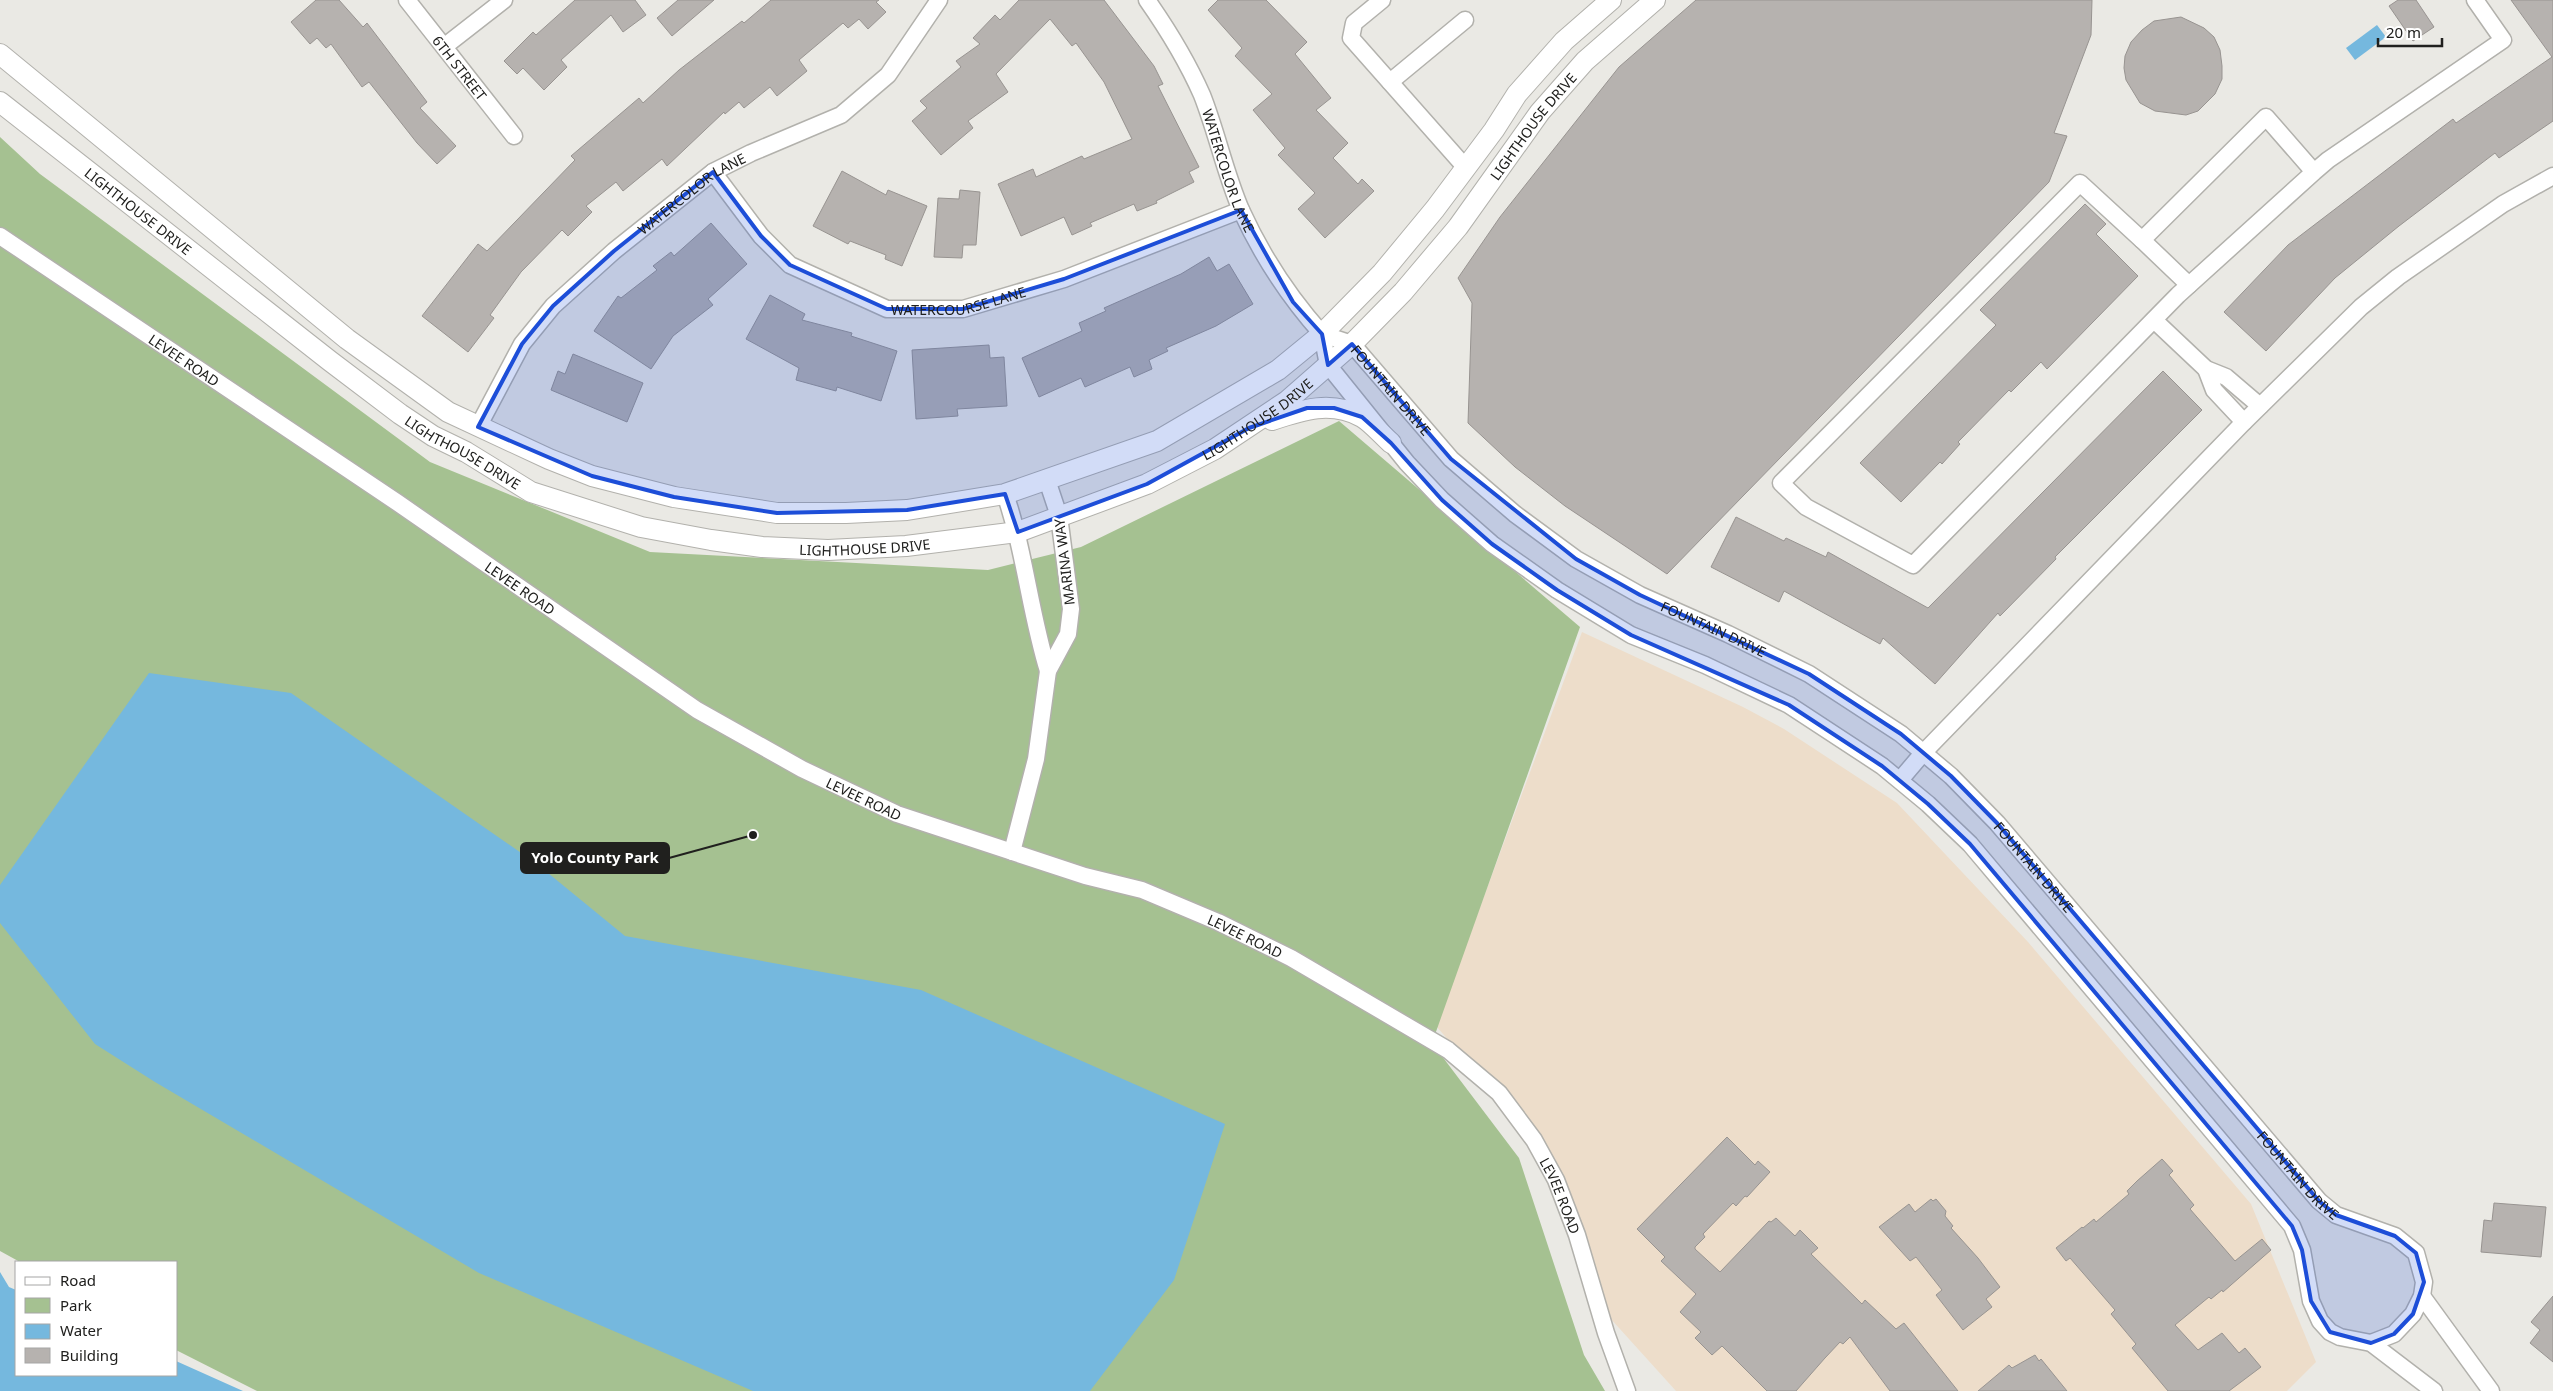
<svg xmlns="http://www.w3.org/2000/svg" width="2553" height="1391" font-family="'Noto Sans',sans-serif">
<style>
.commercial{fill:#edddca}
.green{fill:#a5c191}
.water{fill:#75b8de}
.building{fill:#b6b2af;stroke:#989491}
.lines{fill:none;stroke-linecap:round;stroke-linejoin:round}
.minor-casing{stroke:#b2b1ac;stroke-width:19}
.tertiary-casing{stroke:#b2b1ac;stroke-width:22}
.minor{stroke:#fff;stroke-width:16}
.tertiary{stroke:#fff;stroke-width:20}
.marked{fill:#1d4ed8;fill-opacity:0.2;stroke:#1d4ed8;stroke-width:4;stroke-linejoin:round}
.labels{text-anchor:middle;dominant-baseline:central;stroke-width:4.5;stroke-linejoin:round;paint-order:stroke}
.street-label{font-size:14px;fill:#20201e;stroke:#fff}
.leader{fill:none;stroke:#20201e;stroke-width:2}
.callout-dot{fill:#20201e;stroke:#fff;stroke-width:2}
.callout{fill:#20201e;stroke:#20201e;stroke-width:2}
.callout-label{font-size:15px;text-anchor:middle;font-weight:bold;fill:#fff}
</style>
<rect width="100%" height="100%" fill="#eae9e4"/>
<path class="commercial" d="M 1582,632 L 1743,707 L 1784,729 L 1897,803 L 2028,942 L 2251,1204 L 2316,1362 L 2287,1391 L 1676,1391 L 1610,1318 L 1553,1159 L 1436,1026 Z"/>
<path class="green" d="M 0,137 L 40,174 L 430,462 L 650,552 L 988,570 L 1081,547 L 1339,421 L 1580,627 L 1432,1043 L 1519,1158 L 1584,1355 L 1605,1391 L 257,1391 L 176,1350 L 176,1262 L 20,1262 L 0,1251 Z"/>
<g class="water">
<path d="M 2377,25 L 2386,37 L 2355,60 L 2346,48 Z"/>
<path d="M 149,673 L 291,693 L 537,864 L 625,936 L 921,990 L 1225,1124 L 1174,1280 L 1090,1391 L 753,1391 L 479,1273 L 155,1082 L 95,1044 L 0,923 L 0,885 Z"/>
<path d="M 0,1272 L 9,1287 L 16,1290 L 16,1375 L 176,1375 L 176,1361 L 243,1391 L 0,1391 Z"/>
</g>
<g class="building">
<path d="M 316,0 L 339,0 L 363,27 L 367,23 L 427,102 L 420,108 L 456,146 L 437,164 L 417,143 L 369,82 L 362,87 L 331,44 L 326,48 L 317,38 L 310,44 L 291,22 Z"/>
<path d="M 575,0 L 635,0 L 646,15 L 623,32 L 611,15 L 561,60 L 567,67 L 544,90 L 523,68 L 517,74 L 504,61 L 533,32 L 536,35 Z"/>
<path d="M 678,0 L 714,0 L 672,36 L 657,18 Z"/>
<path d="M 771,0 L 879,0 L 876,2 L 886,12 L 868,29 L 859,19 L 848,28 L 843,23 L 799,60 L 807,71 L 777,96 L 770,87 L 744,108 L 739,102 L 725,114 L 724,112 L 667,166 L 662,159 L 623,191 L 616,182 L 586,206 L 592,212 L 568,236 L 562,230 L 521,272 L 490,315 L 494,318 L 468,352 L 422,316 L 478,244 L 487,251 L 575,160 L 571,156 L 639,98 L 643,103 L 679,70 L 742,21 L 744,23 Z"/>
<path d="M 1019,0 L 1104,0 L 1154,66 L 1163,84 L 1158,86 L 1199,167 L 1189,172 L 1194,182 L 1156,201 L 1157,203 L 1137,211 L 1134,204 L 1090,223 L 1092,226 L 1072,235 L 1064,217 L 1021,236 L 998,184 L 1033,169 L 1036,177 L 1082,156 L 1084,159 L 1132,139 L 1104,82 L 1076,43 L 1072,46 L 1050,19 L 996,74 L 1008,92 L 968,121 L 973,128 L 941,155 L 912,121 L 927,108 L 920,101 L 961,67 L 956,61 L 980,44 L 973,38 L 995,15 L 1000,20 Z"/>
<path d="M 1218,0 L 1266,0 L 1307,42 L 1295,54 L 1331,98 L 1316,110 L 1348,143 L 1333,158 L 1358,184 L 1362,179 L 1374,191 L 1325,238 L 1298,209 L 1315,193 L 1278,155 L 1285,148 L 1253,110 L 1272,94 L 1235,56 L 1242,48 L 1208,10 Z"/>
<path d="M 1696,0 L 2092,0 L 2091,35 L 2054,133 L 2067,136 L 2049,182 L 1667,574 L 1565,506 L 1515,467 L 1468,423 L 1472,303 L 1458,278 L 1500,217 L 1619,67 Z"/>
<path d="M 2398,0 L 2416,0 L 2434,27 L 2413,41 L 2389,6 Z"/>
<path d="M 2511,0 L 2553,0 L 2553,121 L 2499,158 L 2495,153 L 2399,226 L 2335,278 L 2266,351 L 2224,312 L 2288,245 L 2453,119 L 2456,123 L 2552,57 Z"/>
<path d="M 2181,17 L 2204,28 L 2214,37 L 2220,50 L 2222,66 L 2222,79 L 2215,94 L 2198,111 L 2186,115 L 2155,111 L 2140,103 L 2126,80 L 2124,68 L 2125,56 L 2131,42 L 2142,30 L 2154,21 Z"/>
<path d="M 842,171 L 886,195 L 888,190 L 927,206 L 902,266 L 885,259 L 886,255 L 850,241 L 848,244 L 813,226 Z"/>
<path d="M 960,190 L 980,192 L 976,245 L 963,245 L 962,258 L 934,257 L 938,198 L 959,199 Z"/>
<path d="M 2085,204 L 2106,224 L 2096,234 L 2138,276 L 2047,369 L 2041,362 L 2011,392 L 2009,390 L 1958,442 L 1960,444 L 1942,464 L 1940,462 L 1901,502 L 1860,463 L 1996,325 L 1980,310 Z"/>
<path d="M 711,223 L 747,264 L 708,299 L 713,305 L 673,336 L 651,369 L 594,331 L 618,296 L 621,298 L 657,270 L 653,266 L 671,252 L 674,256 Z"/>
<path d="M 1209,257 L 1217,271 L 1229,264 L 1253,304 L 1216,326 L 1166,348 L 1168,351 L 1149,360 L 1152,369 L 1134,377 L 1130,367 L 1085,387 L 1081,378 L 1039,397 L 1022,358 L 1082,331 L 1079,323 L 1106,311 L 1104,308 L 1181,274 Z"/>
<path d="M 770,295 L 805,314 L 802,320 L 852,333 L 851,336 L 897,351 L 881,401 L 837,387 L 836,391 L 796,380 L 799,368 L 746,339 Z"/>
<path d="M 989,345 L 990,358 L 1004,357 L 1007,406 L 957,409 L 958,416 L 916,419 L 912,350 Z"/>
<path d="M 573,354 L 643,383 L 627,422 L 551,390 L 558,371 L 565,374 Z"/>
<path d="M 2163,371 L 2202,410 L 2055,557 L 2056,559 L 2000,616 L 1998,613 L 1935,684 L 1883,638 L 1880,644 L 1784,591 L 1779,602 L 1711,567 L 1736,517 L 1784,541 L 1786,538 L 1826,557 L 1828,552 L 1928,608 Z"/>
<path d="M 1727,1137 L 1755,1165 L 1758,1161 L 1770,1172 L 1747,1197 L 1745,1196 L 1736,1206 L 1733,1203 L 1703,1234 L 1705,1237 L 1695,1247 L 1695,1249 L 1720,1272 L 1769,1221 L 1771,1222 L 1776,1218 L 1795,1236 L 1800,1230 L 1818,1248 L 1811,1254 L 1862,1304 L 1865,1300 L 1896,1329 L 1904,1323 L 1958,1391 L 1890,1391 L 1850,1337 L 1843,1344 L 1840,1342 L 1825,1358 L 1796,1391 L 1767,1391 L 1722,1346 L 1712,1355 L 1695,1338 L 1701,1332 L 1680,1312 L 1696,1294 L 1661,1261 L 1665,1257 L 1637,1229 Z"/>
<path d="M 2162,1159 L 2173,1171 L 2169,1175 L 2194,1205 L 2190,1209 L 2235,1261 L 2262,1239 L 2271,1250 L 2223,1292 L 2222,1290 L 2211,1299 L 2209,1297 L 2175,1325 L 2198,1350 L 2222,1333 L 2239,1353 L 2245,1348 L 2261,1367 L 2229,1391 L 2168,1391 L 2132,1348 L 2136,1344 L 2111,1314 L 2115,1310 L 2070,1258 L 2066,1261 L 2056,1248 L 2082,1227 L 2083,1228 L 2094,1219 L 2096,1222 L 2129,1194 L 2127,1191 L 2137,1181 Z"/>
<path d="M 1931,1199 L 1933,1201 L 1936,1199 L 1946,1211 L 1945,1216 L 1953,1226 L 1951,1228 L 1978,1258 L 2000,1287 L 1986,1299 L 1992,1307 L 1963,1330 L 1936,1295 L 1942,1290 L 1916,1257 L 1910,1261 L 1879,1227 L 1909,1204 L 1915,1212 Z"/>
<path d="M 2494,1203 L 2546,1207 L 2541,1257 L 2481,1252 L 2484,1220 L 2492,1221 Z"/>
<path d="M 2553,1296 L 2553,1362 L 2530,1343 L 2540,1330 L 2531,1322 Z"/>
<path d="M 2035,1355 L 2039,1361 L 2041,1359 L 2067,1391 L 1978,1391 L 2009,1365 L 2012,1368 Z"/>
</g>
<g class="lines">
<defs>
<g id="minor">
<path id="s1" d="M 407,0 L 514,136"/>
<path id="s2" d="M 1147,0 C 1168,30 1187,61 1202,95 C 1217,133 1225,173 1241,210 C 1262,256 1289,297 1322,334"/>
<path d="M 1382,0 L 1354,23 L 1351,38 L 1466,168"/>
<path d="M 445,46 L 504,0"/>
<path d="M 1390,82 L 1465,20"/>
<path id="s3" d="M 713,172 L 761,236 L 790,265 L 887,309 L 963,309 L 1064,279 L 1241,210"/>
<path d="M 2314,172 L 2266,117 L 2142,240 L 2080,183 L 1781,483 L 1806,507 L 1913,565 L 2178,295 L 2314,172 L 2328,160 L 2503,40 L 2475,0"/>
<path id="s4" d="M 0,236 L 398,503 L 697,710 L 802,769 L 897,814 L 1085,876 L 1142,890 L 1218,922 L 1291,958 L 1448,1050 L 1499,1093 L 1534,1140 L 1556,1180 L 1577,1235 L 1606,1333 L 1627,1391"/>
<path d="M 2142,240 L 2189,285"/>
<path d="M 2154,320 L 2206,369 L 2226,377 L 2260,406"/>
<path d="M 1322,334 L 1328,365 L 1407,463 L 1442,500 L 1492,544 L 1557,590 L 1631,635 L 1705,665 L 1789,705 L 1882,766 L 1928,804 L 1970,844 L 2292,1226 L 2302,1250 L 2311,1301 L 2320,1321 L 2330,1332 L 2340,1337 L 2371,1343 L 2434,1391"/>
<path id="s5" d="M 1322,334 L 1352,344 L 1451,459 L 1515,514 L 1576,559 L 1640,595 L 1728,634 L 1809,674 L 1901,734 L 1951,776 L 1997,823 L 2319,1201 L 2336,1215 L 2395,1236 L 2416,1253 L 2424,1282 L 2422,1296 L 2413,1314 L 2394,1334 L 2371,1343"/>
<path d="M 2206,369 L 2214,390 L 2244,422"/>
<path id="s6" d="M 478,427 L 522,344 L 553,306 L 614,251 L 713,172 L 751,153 L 841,115 L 888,75 L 939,0"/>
<path d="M 1005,494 C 1025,552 1030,613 1048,671"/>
<path d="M 1900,780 L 1923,753 L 2244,422 L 2361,307 L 2398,277 L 2503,204 L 2553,176"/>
<path d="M 1012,852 L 1036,759 L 1048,671 L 1068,634 L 1071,609 L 1059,516 L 1047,480"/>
<path d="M 2422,1296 L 2491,1391"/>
</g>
<g id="tertiary">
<path d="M 0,54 L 347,339 L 448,412 L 549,459 L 592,476 L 674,497 L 777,513 L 846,513 L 907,510 L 1005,494 L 1157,441 L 1278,370 L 1322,334 L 1382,273 L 1435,209 L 1494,130 L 1517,94 L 1564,41 L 1611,0"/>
<path id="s7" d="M 0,102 L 330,361 L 400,414 L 433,436 L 466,452 L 531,492 L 641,527 L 711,540 L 762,547 L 828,550 L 906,546 L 1018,532 L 1147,484 L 1215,449 L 1287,401 L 1352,344 L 1403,292 L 1458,227 L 1540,112 L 1585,61 L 1655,0"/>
<path d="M 1272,420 C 1302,410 1331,400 1362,417 C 1372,423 1382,435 1391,443"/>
</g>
</defs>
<use href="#minor" class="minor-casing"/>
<use href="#tertiary" class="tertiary-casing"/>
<use href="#minor" class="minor"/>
<use href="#tertiary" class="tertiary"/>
</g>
<path class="marked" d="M 713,172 L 761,236 L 790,265 L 887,309 L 963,309 L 1064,279 L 1241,210 L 1293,302 L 1322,334 L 1328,365 L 1352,344 L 1451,459 L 1576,559 L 1640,595 L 1809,674 L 1901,734 L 1951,776 L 1997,823 L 2319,1201 L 2336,1215 L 2395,1236 L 2416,1253 L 2424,1282 L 2413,1314 L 2394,1334 L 2371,1343 L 2330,1332 L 2311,1301 L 2302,1250 L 2292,1226 L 1970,844 L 1928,804 L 1882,766 L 1789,705 L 1631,635 L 1557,590 L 1492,544 L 1442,500 L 1391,443 L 1362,417 L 1334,408 L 1307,408 L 1249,428 L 1147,484 L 1018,532 L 1005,494 L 907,510 L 777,513 L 674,497 L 592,476 L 478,427 L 522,344 L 553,306 L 614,251 Z"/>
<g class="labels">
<g class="street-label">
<text stroke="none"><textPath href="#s1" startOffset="86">6TH STREET</textPath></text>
<text stroke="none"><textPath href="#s7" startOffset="1826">LIGHTHOUSE DRIVE</textPath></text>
<text stroke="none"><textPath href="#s2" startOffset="190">WATERCOLOR LANE</textPath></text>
<text stroke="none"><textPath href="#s6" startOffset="322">WATERCOLOR LANE</textPath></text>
<text stroke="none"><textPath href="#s7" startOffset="176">LIGHTHOUSE DRIVE</textPath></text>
<text stroke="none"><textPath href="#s3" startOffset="300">WATERCOURSE LANE</textPath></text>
<text stroke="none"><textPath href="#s4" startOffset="222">LEVEE ROAD</textPath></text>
<text stroke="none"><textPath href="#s5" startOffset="92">FOUNTAIN DRIVE</textPath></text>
<text stroke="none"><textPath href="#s7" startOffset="1421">LIGHTHOUSE DRIVE</textPath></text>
<text stroke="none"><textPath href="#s7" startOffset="581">LIGHTHOUSE DRIVE</textPath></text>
<text stroke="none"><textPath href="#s7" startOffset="1001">LIGHTHOUSE DRIVE</textPath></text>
<text transform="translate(1064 562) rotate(-97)">MARINA WAY</text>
<text stroke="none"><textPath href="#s4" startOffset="628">LEVEE ROAD</textPath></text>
<text stroke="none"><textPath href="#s5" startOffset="498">FOUNTAIN DRIVE</textPath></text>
<text stroke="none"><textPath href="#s4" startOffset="1032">LEVEE ROAD</textPath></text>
<text stroke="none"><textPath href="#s5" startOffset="902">FOUNTAIN DRIVE</textPath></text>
<text stroke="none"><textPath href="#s4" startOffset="1438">LEVEE ROAD</textPath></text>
<text stroke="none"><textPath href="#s5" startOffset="1308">FOUNTAIN DRIVE</textPath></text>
<text stroke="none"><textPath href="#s4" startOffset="1858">LEVEE ROAD</textPath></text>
</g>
</g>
<path class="leader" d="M753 835L669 858"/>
<circle class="callout-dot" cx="753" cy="835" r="5"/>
<rect class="callout" x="521" y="843" width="148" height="30" rx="5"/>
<g class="callout-label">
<text x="595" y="863">Yolo County Park</text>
</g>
<rect x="15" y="1261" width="162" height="115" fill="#ffffff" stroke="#a6a6a5"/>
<rect x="25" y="1277" width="25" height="8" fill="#ffffff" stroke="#a6a6a5"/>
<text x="60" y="1286" font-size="15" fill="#20201e">Road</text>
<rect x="25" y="1298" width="25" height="15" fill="#a5c191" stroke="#a6a6a5"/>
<text x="60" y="1311" font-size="15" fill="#20201e">Park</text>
<rect x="25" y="1324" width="25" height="15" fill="#75b8de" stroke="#a6a6a5"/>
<text x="60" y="1336" font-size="15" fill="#20201e">Water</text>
<rect x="25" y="1348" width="25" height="15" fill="#b6b2af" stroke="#a6a6a5"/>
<text x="60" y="1361" font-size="15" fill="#20201e">Building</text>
<path d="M2378 38v8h64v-8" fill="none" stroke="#20201e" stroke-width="2.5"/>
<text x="2386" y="38" font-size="15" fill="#20201e" stroke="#ffffff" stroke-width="4" paint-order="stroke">20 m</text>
</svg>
